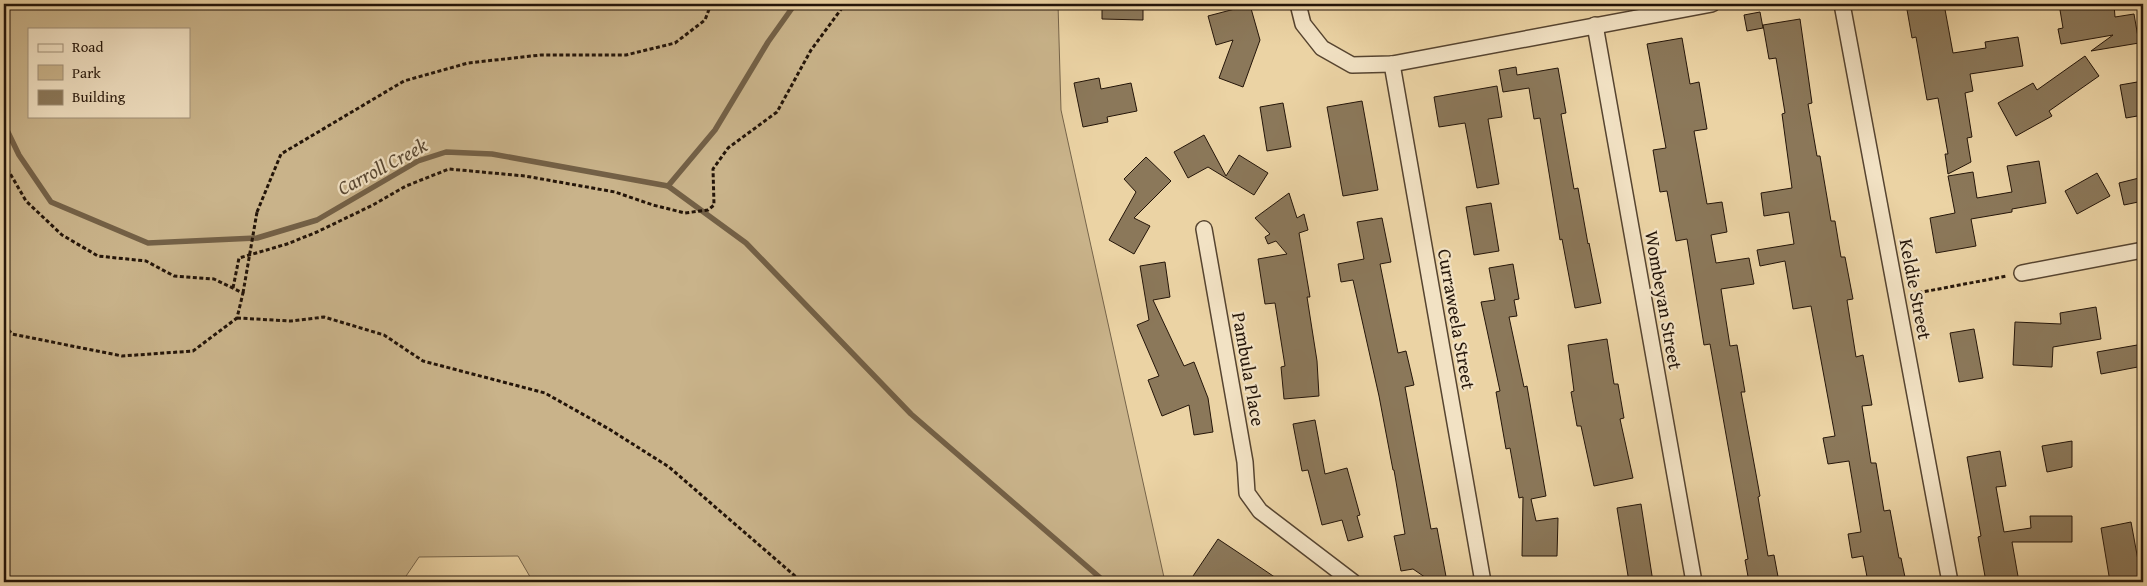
<svg xmlns="http://www.w3.org/2000/svg" width="2147" height="586" font-family="'Gentium Book Plus',serif">
<style>
.green{fill:#c9b38a;stroke:#76644a;fill-rule:evenodd}
.lines{fill:none;stroke-linecap:round;stroke-linejoin:round}
.stream{stroke:#736046;stroke-width:5.5}
.building{fill:#8b785a;stroke:#241509}
.street-casing{stroke:#564430;stroke-width:18}
.path{stroke:#241509;stroke-width:3;stroke-dasharray:4 2.5;stroke-linecap:butt}
.street{stroke:#f2e2c4;stroke-width:15}
.path-bridge{stroke:#241509;stroke-width:3;stroke-dasharray:4 2.5;stroke-linecap:butt}
.labels{text-anchor:middle;dominant-baseline:central;stroke-width:4.5;stroke-linejoin:round;paint-order:stroke}
.street-label{font-size:19px;fill:#241509;stroke:#f2e2c4}
.water-label{font-size:20px;font-style:italic;fill:#584732;stroke:#f2e2c4}
</style>
<rect width="100%" height="100%" fill="#ebd3a4"/>
<filter id="stains"><feTurbulence type="fractalNoise" baseFrequency=".004" numOctaves="4"/><feColorMatrix values="0 0 0 0 .2 0 0 0 0 .09 0 0 0 0 .02 0 0 0 .5 -.17"/></filter>
<radialGradient id="worn" r=".72"><stop offset=".6" stop-color="#630" stop-opacity="0"/><stop offset="1" stop-color="#630" stop-opacity=".3"/></radialGradient>
<path class="green" d="M 4,4 L 1058,4 L 1061,110 L 1165,582 L 533,582 L 518,556 L 419,557 L 402,582 L 4,582 ZM 29,29 L 189,29 L 189,116 L 29,116 Z"/>
<g class="lines">
<g class="stream">
<path d="M 4,124 L 19,155 L 51,202 L 148,243 L 257,238 L 317,220 L 418,161 L 446,152 L 492,154 L 668,186 L 715,130 L 768,42 L 795,4"/>
<path d="M 668,186 L 746,243 L 911,414 L 1105,582"/>
</g>
</g>
<g class="building">
<path d="M 1102,4 L 1143,4 L 1143,20 L 1102,19 Z"/>
<path d="M 1906,4 L 1944,4 L 1953,53 L 1986,48 L 1985,42 L 2018,37 L 2023,66 L 1970,74 L 1973,91 L 1965,93 L 1972,137 L 1967,138 L 1971,162 L 1948,174 L 1945,154 L 1948,154 L 1938,98 L 1927,100 L 1916,37 L 1912,38 Z"/>
<path d="M 2059,4 L 2114,4 L 2115,17 L 2134,14 L 2139,43 L 2091,51 L 2113,35 L 2061,44 L 2058,29 L 2063,28 Z"/>
<path d="M 1250,5 L 1260,40 L 1243,87 L 1219,78 L 1233,40 L 1216,45 L 1208,16 Z"/>
<path d="M 1760,12 L 1763,28 L 1747,31 L 1744,15 Z"/>
<path d="M 1800,19 L 1812,103 L 1808,104 L 1817,156 L 1820,156 L 1831,221 L 1835,221 L 1841,257 L 1845,257 L 1853,299 L 1847,300 L 1856,357 L 1863,355 L 1872,405 L 1862,406 L 1871,463 L 1876,463 L 1884,511 L 1890,510 L 1899,558 L 1901,558 L 1906,582 L 1868,582 L 1863,556 L 1852,558 L 1848,534 L 1861,532 L 1849,461 L 1828,464 L 1823,438 L 1835,436 L 1811,306 L 1793,309 L 1785,261 L 1760,266 L 1757,250 L 1794,244 L 1789,212 L 1764,216 L 1761,193 L 1792,188 L 1782,114 L 1785,113 L 1776,58 L 1769,59 L 1763,25 Z"/>
<path d="M 1682,38 L 1690,84 L 1699,82 L 1707,129 L 1694,131 L 1707,204 L 1722,202 L 1727,232 L 1711,235 L 1716,263 L 1749,258 L 1754,284 L 1721,289 L 1730,346 L 1737,345 L 1745,392 L 1741,392 L 1760,496 L 1758,497 L 1768,556 L 1774,555 L 1779,582 L 1749,582 L 1745,560 L 1748,559 L 1710,344 L 1704,345 L 1687,239 L 1676,241 L 1667,191 L 1660,192 L 1653,150 L 1666,148 L 1647,44 Z"/>
<path d="M 2085,56 L 2099,76 L 2049,111 L 2052,116 L 2016,136 L 1998,103 L 2033,83 L 2037,90 Z"/>
<path d="M 1516,67 L 1517,75 L 1558,68 L 1566,113 L 1561,114 L 1574,189 L 1578,188 L 1588,244 L 1589,243 L 1601,303 L 1575,308 L 1562,239 L 1560,240 L 1540,118 L 1534,119 L 1529,88 L 1503,92 L 1499,70 Z"/>
<path d="M 1099,78 L 1101,89 L 1131,83 L 1137,111 L 1107,117 L 1108,122 L 1083,127 L 1074,83 Z"/>
<path d="M 2143,81 L 2143,115 L 2126,118 L 2120,85 Z"/>
<path d="M 1497,86 L 1502,117 L 1488,119 L 1499,184 L 1477,188 L 1465,123 L 1439,127 L 1434,97 Z"/>
<path d="M 1362,101 L 1378,190 L 1343,196 L 1327,107 Z"/>
<path d="M 1283,103 L 1291,147 L 1267,151 L 1260,107 Z"/>
<path d="M 1204,135 L 1226,176 L 1239,155 L 1268,173 L 1254,195 L 1208,167 L 1188,178 L 1174,152 Z"/>
<path d="M 1146,157 L 1171,181 L 1134,218 L 1150,226 L 1134,254 L 1109,240 L 1136,192 L 1124,179 Z"/>
<path d="M 2039,161 L 2046,203 L 2012,209 L 2012,212 L 1971,219 L 1976,246 L 1936,253 L 1930,218 L 1955,213 L 1948,176 L 1973,172 L 1977,198 L 2012,192 L 2007,166 Z"/>
<path d="M 2097,173 L 2110,196 L 2077,214 L 2065,191 Z"/>
<path d="M 2143,177 L 2143,201 L 2124,205 L 2119,183 Z"/>
<path d="M 1289,193 L 1297,218 L 1304,214 L 1308,230 L 1299,233 L 1310,297 L 1307,297 L 1317,361 L 1319,396 L 1284,399 L 1281,367 L 1285,366 L 1275,303 L 1265,304 L 1258,259 L 1287,254 L 1276,241 L 1268,244 L 1265,237 L 1270,234 L 1255,218 Z"/>
<path d="M 1491,203 L 1499,251 L 1474,255 L 1466,207 Z"/>
<path d="M 1382,218 L 1391,262 L 1380,264 L 1398,353 L 1406,351 L 1414,385 L 1405,387 L 1431,529 L 1437,528 L 1447,582 L 1432,582 L 1413,569 L 1401,571 L 1394,536 L 1405,534 L 1394,470 L 1393,470 L 1379,396 L 1353,280 L 1341,282 L 1338,264 L 1364,259 L 1357,222 Z"/>
<path d="M 1165,262 L 1170,297 L 1153,300 L 1184,366 L 1194,362 L 1208,398 L 1213,432 L 1194,435 L 1189,405 L 1162,416 L 1148,380 L 1159,376 L 1137,325 L 1149,320 L 1140,266 Z"/>
<path d="M 1513,264 L 1519,299 L 1514,300 L 1517,316 L 1509,317 L 1524,387 L 1527,386 L 1546,496 L 1531,499 L 1536,521 L 1558,518 L 1557,556 L 1522,556 L 1523,497 L 1519,498 L 1510,448 L 1506,449 L 1496,392 L 1500,391 L 1481,302 L 1495,300 L 1489,268 Z"/>
<path d="M 2096,307 L 2101,339 L 2053,347 L 2052,367 L 2013,365 L 2015,322 L 2061,324 L 2060,313 Z"/>
<path d="M 1974,329 L 1983,378 L 1959,382 L 1950,333 Z"/>
<path d="M 1607,339 L 1614,384 L 1618,384 L 1624,418 L 1620,419 L 1633,478 L 1594,486 L 1581,426 L 1577,426 L 1571,392 L 1574,391 L 1568,345 Z"/>
<path d="M 2143,344 L 2143,366 L 2101,374 L 2097,352 Z"/>
<path d="M 1315,420 L 1325,474 L 1347,468 L 1360,515 L 1357,516 L 1363,537 L 1348,541 L 1342,520 L 1322,525 L 1308,470 L 1302,471 L 1293,424 Z"/>
<path d="M 2072,441 L 2072,467 L 2047,472 L 2042,446 Z"/>
<path d="M 2000,451 L 2006,486 L 1996,487 L 2004,532 L 2031,528 L 2030,516 L 2072,516 L 2072,542 L 2012,542 L 2019,582 L 1986,582 L 1978,537 L 1981,536 L 1967,457 Z"/>
<path d="M 1641,504 L 1653,582 L 1629,582 L 1617,508 Z"/>
<path d="M 2131,522 L 2142,582 L 2110,582 L 2101,528 Z"/>
<path d="M 1218,539 L 1242,555 L 1282,582 L 1189,582 Z"/>
</g>
<g class="lines">
<defs>
<g id="street">
<path d="M 1298,4 L 1303,24 L 1322,48 L 1352,65 L 1392,64 L 1712,4"/>
<path d="M 1842,4 L 1950,582"/>
<path d="M 1595,25 L 1694,582"/>
<path d="M 1392,64 L 1483,582"/>
<path d="M 1204,229 L 1245,462 L 1247,493 L 1260,511 L 1353,582"/>
<path d="M 2022,273 L 2143,250"/>
</g>
</defs>
<use href="#street" class="street-casing"/>
<g class="path">
<path d="M 4,163 L 26,201 L 62,235 L 98,256 L 146,261 L 174,276 L 214,279 L 243,293 L 237,318"/>
<path d="M 257,212 L 281,154 L 404,81 L 468,63 L 541,55 L 626,55 L 675,43 L 705,20 L 711,4"/>
<path d="M 233,288 L 239,258 L 287,244 L 317,232 L 373,205 L 406,186 L 449,169 L 525,176 L 615,192 L 653,205 L 685,213 L 708,210 L 714,205 L 713,169 L 728,148 L 777,112 L 811,50 L 845,4"/>
<path d="M 1912,294 L 2007,276"/>
<path d="M 237,318 L 291,321 L 324,317 L 384,335 L 423,361 L 545,393 L 609,429 L 669,467 L 802,582"/>
<path d="M 4,325 L 12,334 L 122,356 L 193,351 L 237,318"/>
</g>
<use href="#street" class="street"/>
<path class="path-bridge" d="M 243,293 L 257,212"/>
</g>
<g class="labels">
<g class="street-label">
<text transform="translate(1916 289) rotate(79)">Keldie Street</text>
<text transform="translate(1664 300) rotate(80)">Wombeyan Street</text>
<text transform="translate(1457 319) rotate(80)">Curraweela Street</text>
<text transform="translate(1249 369) rotate(80)">Pambula Place</text>
</g>
<g class="water-label">
<text transform="translate(382 166) rotate(-28)">Carroll Creek</text>
</g>
</g>
<rect width="2147" height="586" fill="none" stroke="#ebd3a4" stroke-width="20"/>
<rect x="5" y="5" width="2137" height="576" fill="none" stroke="#241509" stroke-width="2.5"/>
<rect x="10" y="10" width="2127" height="566" fill="none" stroke="#241509"/>
<rect x="28" y="28" width="162" height="90" fill="#f2e2c4" stroke="#a09079"/>
<rect x="38" y="44" width="25" height="8" fill="#f2e2c4" stroke="#a09079"/>
<text x="72" y="52" font-size="15" fill="#241509">Road</text>
<rect x="38" y="65" width="25" height="15" fill="#c9b38a" stroke="#a09079"/>
<text x="72" y="78" font-size="15" fill="#241509">Park</text>
<rect x="38" y="90" width="25" height="15" fill="#8b785a" stroke="#a09079"/>
<text x="72" y="102" font-size="15" fill="#241509">Building</text>
<rect width="100%" height="100%" filter="url(#stains)"/>
<rect width="100%" height="100%" fill="url(#worn)"/>
</svg>
